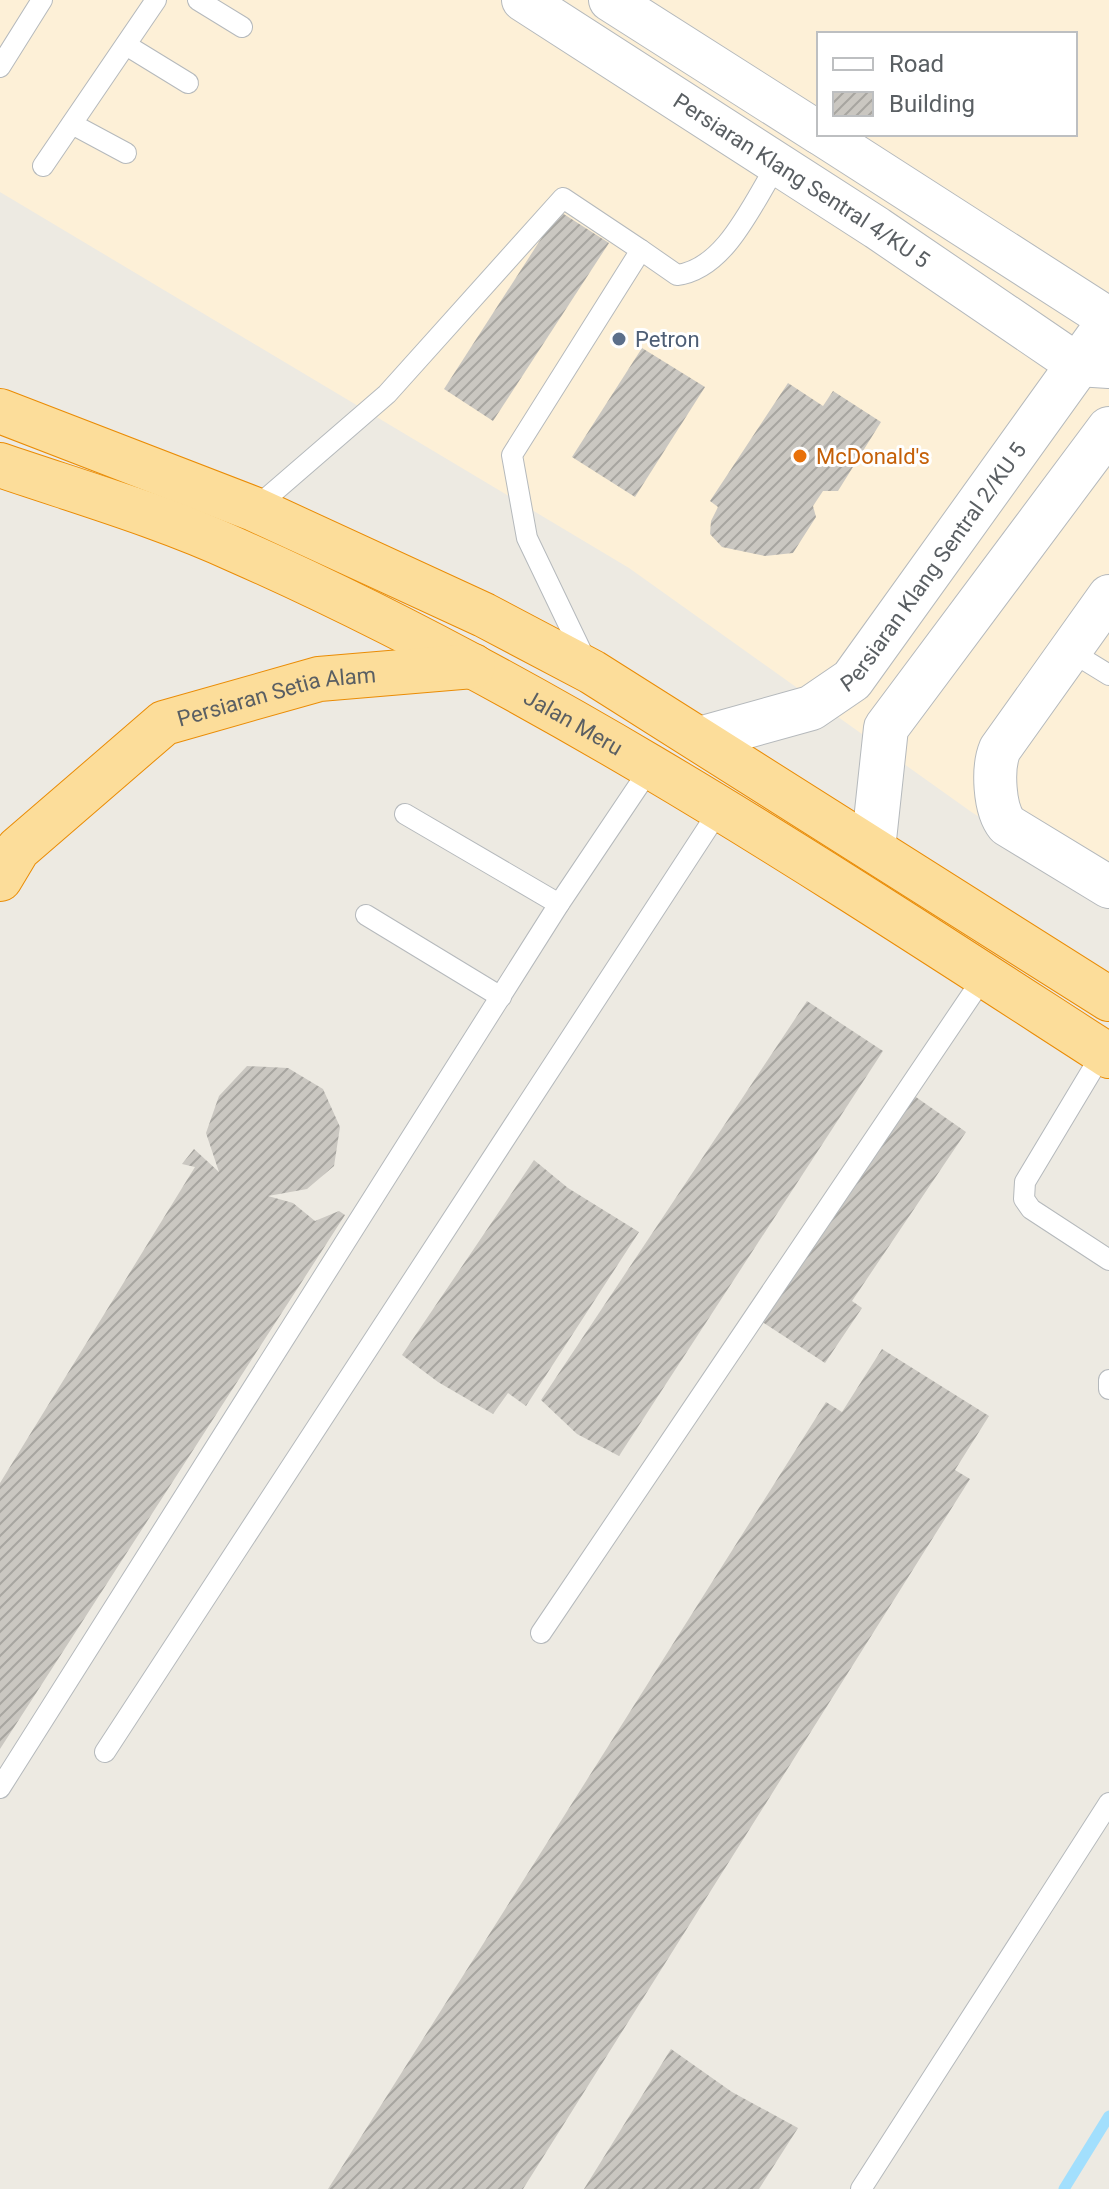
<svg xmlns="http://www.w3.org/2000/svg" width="1109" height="2189" font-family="Roboto,sans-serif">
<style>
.commercial{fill:#fdf0d7;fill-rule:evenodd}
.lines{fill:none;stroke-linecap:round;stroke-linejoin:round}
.stream{stroke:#a2dffd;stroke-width:11}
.building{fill:url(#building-hatch)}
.service-casing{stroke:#b5b9bc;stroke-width:22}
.minor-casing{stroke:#b5b9bc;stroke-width:44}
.tertiary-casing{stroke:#b5b9bc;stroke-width:46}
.trunk-casing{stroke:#ea8c05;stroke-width:46}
.service{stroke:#fff;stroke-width:20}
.minor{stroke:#fff;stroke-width:42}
.tertiary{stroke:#fff;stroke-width:44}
.trunk{stroke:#fcdd9a;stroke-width:44}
.service-dot{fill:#5c6f8a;stroke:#fff;stroke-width:3}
.food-dot{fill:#e8710a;stroke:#fff;stroke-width:3}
.labels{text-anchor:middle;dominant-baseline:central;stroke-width:6;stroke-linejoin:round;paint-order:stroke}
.street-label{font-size:22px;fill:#5a5f63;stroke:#fff}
.service-label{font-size:22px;fill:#4e5e75;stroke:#fff;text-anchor:start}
.food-label{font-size:22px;fill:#c56008;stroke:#fff;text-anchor:start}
</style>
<defs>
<pattern id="building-hatch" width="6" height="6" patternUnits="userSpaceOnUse" patternTransform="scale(2)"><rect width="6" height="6" fill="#cac7c1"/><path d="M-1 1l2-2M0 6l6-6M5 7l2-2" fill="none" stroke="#a7a5a0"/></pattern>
</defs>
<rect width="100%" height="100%" fill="#edeae2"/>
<path class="commercial" d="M 0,0 L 1109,0 L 1109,901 L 970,811 L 629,568 L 0,192 ZM 819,34 L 1075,34 L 1075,134 L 819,134 Z"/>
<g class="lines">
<path class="stream" d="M 1064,2189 L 1109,2116"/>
</g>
<g class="building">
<path d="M 559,211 L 609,243 L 493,421 L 444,389 Z"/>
<path d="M 642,348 L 705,387 L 635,497 L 572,457 Z"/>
<path d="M 788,383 L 823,406 L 833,391 L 881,422 L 838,491 L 823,491 L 813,506 L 816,517 L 793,553 L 765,556 L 722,547 L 710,534 L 711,521 L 718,507 L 710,501 Z"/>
<path d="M 807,1001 L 883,1051 L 619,1456 L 577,1434 L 541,1400 Z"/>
<path d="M 247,1066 L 288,1068 L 323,1089 L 340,1127 L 334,1166 L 307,1189 L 268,1196 L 293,1203 L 315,1221 L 339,1211 L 345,1215 L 0,1749 L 0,1483 L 195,1167 L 182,1164 L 194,1149 L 219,1172 L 206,1133 L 219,1096 Z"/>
<path d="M 913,1095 L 966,1132 L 852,1301 L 862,1308 L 825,1363 L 761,1321 Z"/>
<path d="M 534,1160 L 568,1188 L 639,1232 L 526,1406 L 508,1393 L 493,1414 L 438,1382 L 402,1355 Z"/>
<path d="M 882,1349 L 989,1416 L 955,1470 L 970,1479 L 523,2189 L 328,2189 L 826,1402 L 842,1412 Z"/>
<path d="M 671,2049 L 732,2092 L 798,2128 L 759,2189 L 584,2189 Z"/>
</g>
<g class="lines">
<defs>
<g id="service">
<path d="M 198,0 L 242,27"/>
<path d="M 126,45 L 188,83"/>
<path d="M 0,67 L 42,0"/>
<path d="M 72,124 L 126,153"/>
<path d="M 43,166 L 156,0"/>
<path d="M 641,250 L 677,275 C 726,269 753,202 778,163"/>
<path d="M 254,509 L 387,394 L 563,198 L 641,250 L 512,455 L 527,538 L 586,661"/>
<path d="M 1070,651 L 1109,675"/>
<path d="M 405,814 L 559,904"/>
<path d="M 366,915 L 501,997"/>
<path d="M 1103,1052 L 1025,1182 L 1024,1199 L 1031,1209 L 1109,1260"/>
<path d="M 1109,1380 L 1109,1389"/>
<path d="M 541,1633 L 985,975"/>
<path d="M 105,1752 L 720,809"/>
<path d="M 0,1788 L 559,904 L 651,767"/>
<path d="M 861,2189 L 1109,1803"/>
</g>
<g id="minor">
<path id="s1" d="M 523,0 L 877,228 L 1078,365 L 1109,367"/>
<path d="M 610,0 L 819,133"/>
<path d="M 821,134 L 1109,319"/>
<path d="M 1109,596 L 1000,749 C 992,768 994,809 1007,825 L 1109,887"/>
</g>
<g id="tertiary">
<path id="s2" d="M 700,739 L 811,708 L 852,680 L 1109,322"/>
<path d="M 873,849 L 886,728 L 1109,429"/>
</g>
<g id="trunk">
<path d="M 0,411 L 254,509 L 484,615 L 592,672 L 1109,999"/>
<path id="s3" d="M 0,465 C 79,492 162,516 238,551 C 546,687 827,874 1109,1056"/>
<path id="s4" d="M 0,879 L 18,849 L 164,723 L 319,679 L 473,666"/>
</g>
</defs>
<use href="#service" class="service-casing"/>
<use href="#minor" class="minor-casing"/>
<use href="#tertiary" class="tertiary-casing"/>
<use href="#trunk" class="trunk-casing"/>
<use href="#service" class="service"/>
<use href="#minor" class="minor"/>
<use href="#tertiary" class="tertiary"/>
<use href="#trunk" class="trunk"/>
</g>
<circle class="service-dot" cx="619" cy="339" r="8"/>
<circle class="food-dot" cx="800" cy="456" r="8"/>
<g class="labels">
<g class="street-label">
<text stroke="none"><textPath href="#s1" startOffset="332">Persiaran Klang Sentral 4/KU 5</textPath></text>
<text stroke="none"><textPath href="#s2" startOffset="304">Persiaran Klang Sentral 2/KU 5</textPath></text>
<text stroke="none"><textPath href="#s4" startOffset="344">Persiaran Setia Alam</textPath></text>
<text stroke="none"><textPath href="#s3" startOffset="630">Jalan Meru</textPath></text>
</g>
<g class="service-label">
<text x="635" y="339">Petron</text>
</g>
<g class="food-label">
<text x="816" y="456">McDonald's</text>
</g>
</g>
<rect x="817" y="32" width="260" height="104" fill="#ffffff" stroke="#bdbfc1" stroke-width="2"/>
<rect x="833" y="58" width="40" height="12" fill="#ffffff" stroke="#bdbfc1" stroke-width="2"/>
<text x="889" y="72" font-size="24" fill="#5a5f63">Road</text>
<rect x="833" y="92" width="40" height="24" fill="url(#building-hatch)" stroke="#bdbfc1" stroke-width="2"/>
<text x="889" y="112" font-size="24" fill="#5a5f63">Building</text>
</svg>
